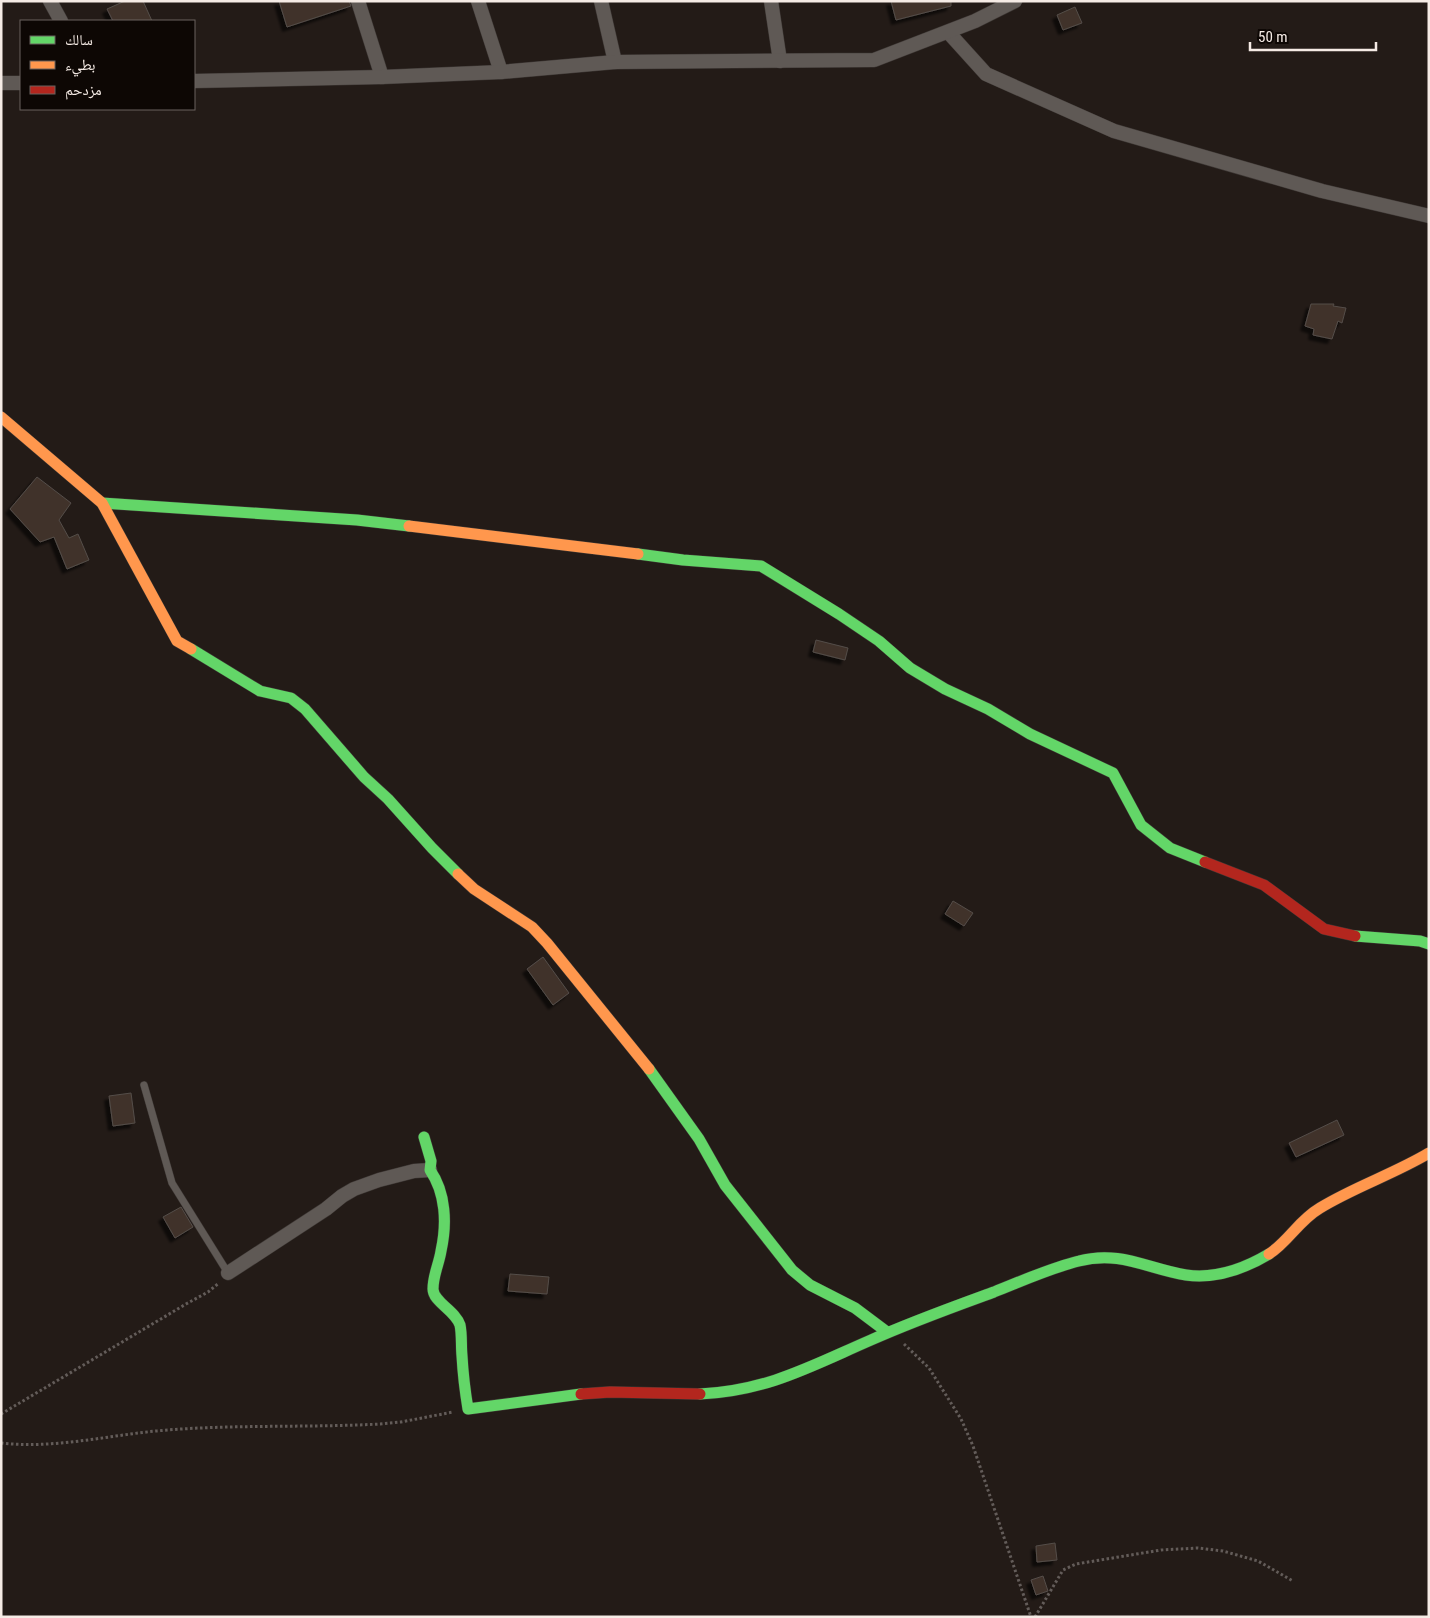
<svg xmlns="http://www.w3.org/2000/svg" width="1430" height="1618" font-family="'Roboto Condensed','Noto Naskh Arabic',sans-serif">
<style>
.building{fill:#40332a;stroke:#544d49;filter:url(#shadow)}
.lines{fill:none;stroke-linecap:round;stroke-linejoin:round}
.lane-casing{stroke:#3e3835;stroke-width:8}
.street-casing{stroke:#3e3835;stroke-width:15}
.fast-casing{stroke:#3e3835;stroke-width:12}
.slow-casing{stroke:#3e3835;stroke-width:12}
.jam-casing{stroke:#3e3835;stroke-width:12}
.path{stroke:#635c59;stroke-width:3;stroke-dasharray:2.5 2.5;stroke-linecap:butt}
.lane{stroke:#5f5955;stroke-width:7}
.street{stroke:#5f5955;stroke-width:14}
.fast{stroke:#63d668;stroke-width:11}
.slow{stroke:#ff974d;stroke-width:11}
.jam{stroke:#b3261e;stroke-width:11}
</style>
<defs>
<filter id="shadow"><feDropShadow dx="-4.5" dy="4.5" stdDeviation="1" flood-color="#0009"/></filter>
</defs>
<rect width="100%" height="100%" fill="#231b17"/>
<g class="building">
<path d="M 125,1 L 143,1 L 152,21 L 113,21 L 107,9 Z"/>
<path d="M 279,1 L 349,1 L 351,6 L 287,27 Z"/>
<path d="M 891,1 L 951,1 L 951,6 L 896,20 Z"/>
<path d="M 1075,7 L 1082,23 L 1063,30 L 1057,15 Z"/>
<path d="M 1311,304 L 1334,304 L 1333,306 L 1346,308 L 1342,323 L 1338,321 L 1332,339 L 1313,335 L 1314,329 L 1305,326 Z"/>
<path d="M 37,477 L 71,503 L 59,520 L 69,538 L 78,534 L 89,560 L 67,569 L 54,537 L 40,542 L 10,509 Z"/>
<path d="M 816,640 L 848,648 L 845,660 L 813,652 Z"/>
<path d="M 953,901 L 973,913 L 964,926 L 945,914 Z"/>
<path d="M 543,957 L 569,993 L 553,1005 L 527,969 Z"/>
<path d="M 131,1093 L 135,1123 L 113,1126 L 109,1096 Z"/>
<path d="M 1337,1120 L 1344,1135 L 1296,1157 L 1289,1143 Z"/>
<path d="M 181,1207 L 193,1227 L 175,1238 L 163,1217 Z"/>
<path d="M 510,1274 L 549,1277 L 547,1294 L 508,1291 Z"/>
<path d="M 1055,1543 L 1057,1560 L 1037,1562 L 1036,1546 Z"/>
<path d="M 1043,1576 L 1048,1591 L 1036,1595 L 1031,1580 Z"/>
</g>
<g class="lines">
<defs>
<path id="lane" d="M 144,1085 L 172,1183 L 228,1273"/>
<g id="street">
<path d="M 50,1 L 61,21"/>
<path d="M 358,1 L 382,77"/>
<path d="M 478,1 L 501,72"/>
<path d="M 601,1 L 615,62"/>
<path d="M 771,1 L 780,61"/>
<path d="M 948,32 L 986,74 L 1114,131 L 1322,191 L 1429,216"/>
<path d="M 194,81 L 382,77 L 501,72 L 615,62 L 874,60 L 975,21 L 1015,1"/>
<path d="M 1,83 L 21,83"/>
<path d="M 228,1273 L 326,1209 L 342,1196 L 354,1189 L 379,1180 L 414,1171 L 430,1170"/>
</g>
<g id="fast">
<path d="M 102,503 L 357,520 L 409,526"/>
<path d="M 638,554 L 683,560 L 761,566 L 839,614 L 879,641 L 910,668 L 945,689 L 988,709 L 1030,734 L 1113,773 L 1141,825 L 1170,848 L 1205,862"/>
<path d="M 191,649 L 260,691 L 291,698 L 305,709 L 364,777 L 388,799 L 432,848 L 458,874"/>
<path d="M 1355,936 L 1420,941 L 1429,944"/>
<path d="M 649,1069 L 699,1139 L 725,1185 L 792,1270 L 810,1285 L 855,1308 L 887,1332"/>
<path d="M 424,1137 L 431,1161 L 430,1170 C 446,1193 447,1224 441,1251 C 439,1264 433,1275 433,1289 C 433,1302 455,1310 460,1325 C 462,1334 461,1346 462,1356 C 463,1374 465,1391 468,1409 L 581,1394"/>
<path d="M 700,1394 C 767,1391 811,1366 871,1340 C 911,1322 953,1307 994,1292 C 1022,1281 1050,1268 1079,1261 C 1120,1250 1148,1269 1186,1275 C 1215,1279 1244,1269 1269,1254"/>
</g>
<g id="slow">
<path d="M 1,417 L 102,503 L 177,641 L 191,649"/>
<path d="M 409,526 L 638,554"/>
<path d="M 458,874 L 474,889 L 532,927 L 547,943 L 649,1069"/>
<path d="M 1269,1254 C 1289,1241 1298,1221 1320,1208 C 1354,1187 1394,1174 1429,1153"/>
</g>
<g id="jam">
<path d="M 1205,862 L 1264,885 L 1324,929 L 1355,936"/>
<path d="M 581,1394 L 610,1392 L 700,1394"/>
</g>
</defs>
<use href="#lane" class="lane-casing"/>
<use href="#street" class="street-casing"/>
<use href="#fast" class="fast-casing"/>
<use href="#slow" class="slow-casing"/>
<use href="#jam" class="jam-casing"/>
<g class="path">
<path d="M 904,1344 L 929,1368 L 961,1419 L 973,1446 L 1031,1617"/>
<path d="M 1,1414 L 186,1304 L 208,1292 L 219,1283"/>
<path d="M 1,1443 C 52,1449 105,1436 156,1431 C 230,1424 305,1428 380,1424 L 401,1422 L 453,1412"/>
<path d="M 1035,1617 L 1063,1570 L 1076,1564 L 1161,1550 L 1198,1548 L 1223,1551 L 1258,1561 L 1293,1581"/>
</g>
<use href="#lane" class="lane"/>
<use href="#street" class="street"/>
<use href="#fast" class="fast"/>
<use href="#slow" class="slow"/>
<use href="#jam" class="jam"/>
</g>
<rect width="1430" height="1618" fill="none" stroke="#f5ebe5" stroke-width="5"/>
<rect x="20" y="20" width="175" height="90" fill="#0d0704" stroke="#6a625e"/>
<rect x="30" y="36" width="25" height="8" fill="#63d668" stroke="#6a625e"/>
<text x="65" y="45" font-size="15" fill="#f5ebe5">سالك</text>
<rect x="30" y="61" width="25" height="8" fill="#ff974d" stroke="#6a625e"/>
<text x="65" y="70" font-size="15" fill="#f5ebe5">بطيء</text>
<rect x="30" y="86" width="25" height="8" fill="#b3261e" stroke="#6a625e"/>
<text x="65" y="95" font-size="15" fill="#f5ebe5">مزدحم</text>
<path d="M1250 42v8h126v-8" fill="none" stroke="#f5ebe5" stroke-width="2.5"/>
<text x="1258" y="42" font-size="15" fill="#f5ebe5" stroke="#0d0704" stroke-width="4" paint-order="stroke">50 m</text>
</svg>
